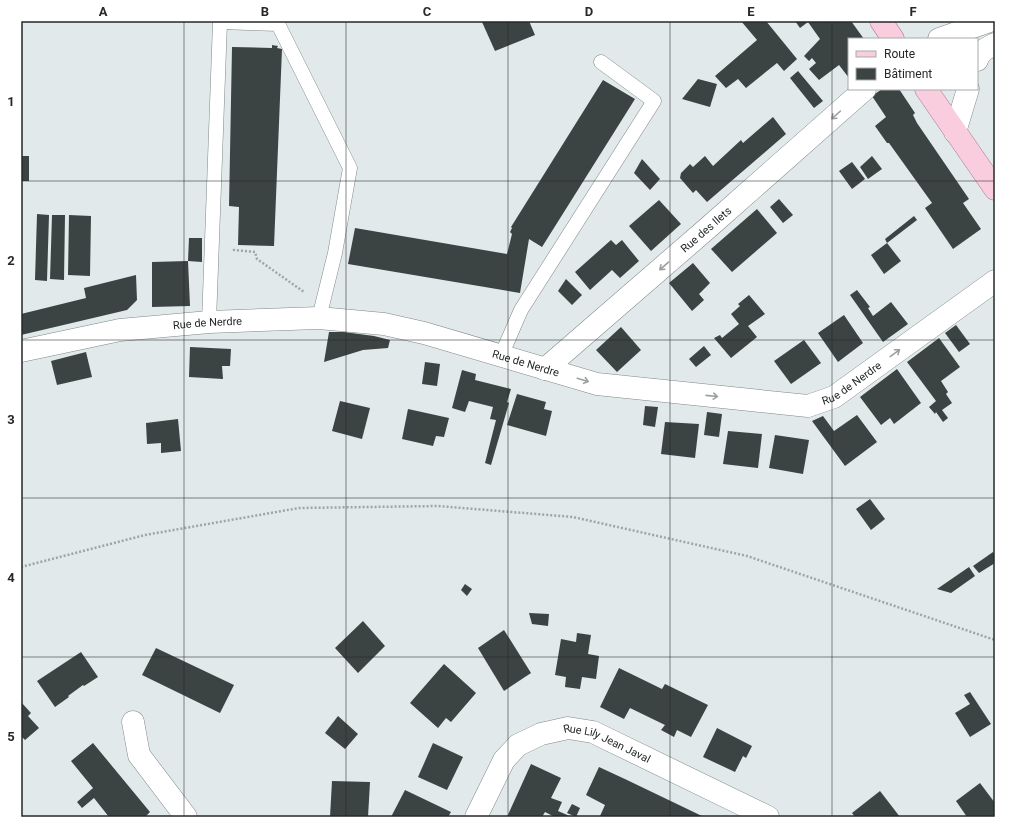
<svg xmlns="http://www.w3.org/2000/svg" width="1016" height="838" font-family="Roboto,sans-serif">
<style>
.building{fill:#3c4343}
.lines{fill:none;stroke-linecap:round;stroke-linejoin:round}
.lane-casing{stroke:#808788;stroke-width:15}
.street-casing{stroke:#808788;stroke-width:23}
.secondary-casing{stroke:#808788;stroke-width:23}
.primary-casing{stroke:#ad7e90;stroke-width:23}
.path{stroke:#9ea5a6;stroke-width:2.5;stroke-dasharray:2 2;stroke-linecap:butt}
.lane{stroke:#fff;stroke-width:14}
.street{stroke:#fff;stroke-width:22}
.secondary{stroke:#fff;stroke-width:22}
.primary{stroke:#facdde;stroke-width:22}
.oneway{stroke:#9d9e9f}
.grid{fill:none;stroke:#252829;stroke-width:1;stroke-opacity:0.55}
.labels{text-anchor:middle;dominant-baseline:central;stroke-width:4;stroke-linejoin:round;paint-order:stroke}
.street-label{font-size:11px;fill:#252829;stroke:#fff}
.neatline{fill:none;stroke:#252829;stroke-width:1.5}
.grid-label{font-size:13px;text-anchor:middle;font-weight:bold;fill:#252829}
</style>
<rect width="100%" height="100%" fill="#e1e9ea"/>
<g class="building">
<path d="M 485,21 L 529,21 L 535,35 L 495,51 L 482,22 Z"/>
<path d="M 741,21 L 766,21 L 797,59 L 784,71 L 777,63 L 746,88 L 738,79 L 726,88 L 715,76 L 757,40 Z"/>
<path d="M 795,21 L 851,21 L 864,39 L 849,39 L 849,78 L 839,65 L 819,80 L 809,69 L 816,63 L 812,58 L 809,61 L 804,56 L 820,39 L 808,22 L 800,28 Z"/>
<path d="M 272,45 L 278,46 L 277,48 L 282,49 L 274,246 L 238,245 L 239,207 L 229,206 L 232,47 L 272,48 Z"/>
<path d="M 798,71 L 823,101 L 814,108 L 790,78 Z"/>
<path d="M 698,79 L 717,84 L 710,107 L 682,99 Z"/>
<path d="M 603,80 L 635,99 L 542,247 L 529,239 L 520,293 L 348,264 L 355,228 L 507,254 L 512,234 L 510,232 L 512,228 L 511,227 Z"/>
<path d="M 882,89 L 899,89 L 915,113 L 913,115 L 917,123 L 969,199 L 963,203 L 981,229 L 953,249 L 925,208 L 932,203 L 889,143 L 887,143 L 875,126 L 886,117 L 872,96 Z"/>
<path d="M 773,117 L 786,134 L 707,202 L 696,190 L 693,193 L 680,178 L 681,173 L 690,164 L 693,167 L 705,156 L 713,166 L 741,140 L 743,143 Z"/>
<rect x="21" y="156" width="8" height="25"/>
<path d="M 872,156 L 882,169 L 868,179 L 860,167 Z"/>
<path d="M 642,159 L 660,179 L 650,190 L 634,173 Z"/>
<path d="M 852,162 L 865,179 L 852,189 L 839,171 Z"/>
<path d="M 779,199 L 793,215 L 783,223 L 770,207 Z"/>
<path d="M 659,200 L 681,224 L 651,251 L 629,226 Z"/>
<path d="M 757,209 L 777,233 L 732,272 L 711,249 Z"/>
<path d="M 37,214 L 49,215 L 47,281 L 35,280 Z"/>
<path d="M 52,215 L 65,215 L 64,280 L 50,279 Z"/>
<path d="M 69,215 L 91,216 L 90,276 L 68,275 Z"/>
<path d="M 914,216 L 917,220 L 887,243 L 885,239 Z"/>
<path d="M 189,238 L 202,238 L 202,262 L 188,261 Z"/>
<path d="M 611,240 L 616,245 L 622,240 L 639,261 L 620,278 L 612,270 L 590,290 L 575,272 Z"/>
<path d="M 887,243 L 901,261 L 884,274 L 871,255 Z"/>
<path d="M 188,261 L 190,306 L 152,307 L 152,262 Z"/>
<path d="M 693,263 L 710,283 L 699,294 L 704,300 L 692,311 L 669,283 Z"/>
<path d="M 136,275 L 137,300 L 127,310 L 21,335 L 21,314 L 86,298 L 84,288 Z"/>
<path d="M 566,279 L 582,295 L 572,305 L 558,291 Z"/>
<path d="M 857,290 L 870,307 L 868,308 L 873,316 L 891,302 L 908,324 L 883,342 L 850,295 Z"/>
<path d="M 749,295 L 765,314 L 748,326 L 757,337 L 731,358 L 714,338 L 720,335 L 722,338 L 739,324 L 731,314 L 740,306 L 738,304 Z"/>
<path d="M 844,315 L 863,343 L 838,362 L 818,333 Z"/>
<path d="M 956,325 L 970,344 L 959,352 L 945,333 Z"/>
<path d="M 621,327 L 641,350 L 617,372 L 596,350 Z"/>
<path d="M 329,332 L 344,332 L 374,336 L 390,340 L 388,348 L 363,350 L 324,362 Z"/>
<path d="M 939,338 L 960,367 L 941,381 L 948,392 L 946,394 L 952,403 L 942,410 L 948,418 L 943,422 L 936,412 L 935,414 L 929,407 L 936,401 L 907,362 Z"/>
<path d="M 804,340 L 821,363 L 791,384 L 774,361 Z"/>
<path d="M 704,346 L 711,355 L 696,367 L 689,359 Z"/>
<path d="M 190,347 L 231,349 L 230,366 L 222,366 L 223,379 L 189,377 Z"/>
<path d="M 86,352 L 92,377 L 57,385 L 51,361 Z"/>
<path d="M 425,362 L 440,364 L 437,386 L 422,384 Z"/>
<path d="M 897,369 L 921,403 L 894,424 L 890,418 L 881,425 L 860,397 Z"/>
<path d="M 462,370 L 476,374 L 475,380 L 511,389 L 507,402 L 509,403 L 491,465 L 485,463 L 496,420 L 490,419 L 493,407 L 469,401 L 465,412 L 452,408 Z"/>
<path d="M 517,394 L 546,402 L 544,409 L 552,411 L 546,436 L 507,425 Z"/>
<path d="M 340,401 L 370,408 L 362,439 L 332,431 Z"/>
<path d="M 645,406 L 658,407 L 655,427 L 643,425 Z"/>
<path d="M 408,409 L 449,418 L 444,437 L 436,436 L 433,446 L 402,439 Z"/>
<path d="M 707,412 L 722,414 L 719,437 L 704,435 Z"/>
<path d="M 857,415 L 877,442 L 845,466 L 812,421 L 823,416 L 834,431 Z"/>
<path d="M 178,419 L 181,451 L 161,453 L 161,443 L 147,444 L 146,423 Z"/>
<path d="M 665,422 L 699,424 L 695,458 L 661,454 Z"/>
<path d="M 728,431 L 762,434 L 758,468 L 723,464 Z"/>
<path d="M 775,435 L 809,440 L 803,474 L 769,468 Z"/>
<path d="M 870,499 L 885,519 L 871,530 L 856,509 Z"/>
<path d="M 993,552 L 995,556 L 995,563 L 979,573 L 973,566 Z"/>
<path d="M 969,567 L 975,576 L 951,593 L 937,589 Z"/>
<path d="M 465,584 L 472,589 L 467,596 L 461,590 Z"/>
<path d="M 529,613 L 549,614 L 548,626 L 532,624 Z"/>
<path d="M 363,621 L 385,646 L 358,673 L 335,648 Z"/>
<path d="M 504,630 L 531,673 L 504,691 L 478,648 Z"/>
<path d="M 577,633 L 591,635 L 588,654 L 599,656 L 596,679 L 582,677 L 580,689 L 565,687 L 566,677 L 555,675 L 561,639 L 576,642 Z"/>
<path d="M 156,648 L 234,685 L 220,713 L 142,675 Z"/>
<path d="M 81,652 L 98,677 L 84,686 L 83,685 L 68,696 L 69,697 L 55,707 L 37,681 Z"/>
<path d="M 444,664 L 476,693 L 451,722 L 446,718 L 438,728 L 410,703 Z"/>
<path d="M 619,668 L 662,689 L 665,684 L 708,705 L 691,737 L 677,730 L 674,737 L 661,730 L 665,725 L 630,708 L 624,719 L 600,707 Z"/>
<path d="M 970,692 L 991,724 L 970,737 L 955,713 L 970,704 L 964,695 Z"/>
<path d="M 21,702 L 31,713 L 28,716 L 39,728 L 25,740 L 21,736 Z"/>
<path d="M 338,716 L 358,734 L 345,749 L 325,733 Z"/>
<path d="M 717,728 L 752,746 L 746,758 L 743,756 L 735,772 L 703,757 Z"/>
<path d="M 93,743 L 150,812 L 145,817 L 109,817 L 94,798 L 82,808 L 77,802 L 93,788 L 71,761 Z"/>
<path d="M 433,743 L 463,757 L 447,790 L 418,777 Z"/>
<path d="M 531,764 L 561,778 L 551,798 L 562,802 L 558,811 L 572,817 L 555,817 L 545,812 L 542,817 L 507,817 Z"/>
<path d="M 599,767 L 627,780 L 704,817 L 602,817 L 600,816 L 605,805 L 586,795 Z"/>
<path d="M 332,781 L 370,782 L 368,817 L 330,817 Z"/>
<path d="M 980,783 L 995,803 L 995,817 L 967,817 L 956,801 Z"/>
<path d="M 405,790 L 451,812 L 448,817 L 391,817 Z"/>
<path d="M 880,791 L 900,817 L 855,817 L 852,813 Z"/>
<path d="M 572,804 L 580,808 L 576,817 L 567,813 Z"/>
</g>
<g class="lines">
<defs>
<g id="lane">
<path d="M 209,322 L 220,22 L 278,24 L 350,168 L 335,253 L 319,318"/>
<path d="M 501,356 L 521,310 L 654,101 L 601,62"/>
</g>
<g id="street">
<path id="s1" d="M 21,351 L 120,330 L 209,322 L 319,318 L 384,324 L 424,333 L 597,384 L 808,406 L 834,397 L 995,281"/>
<path id="s2" d="M 545,369 L 710,226 L 865,89"/>
<path d="M 133,722 L 139,755 L 186,817"/>
<path id="s3" d="M 476,817 L 504,760 L 518,745 L 541,734 L 568,728 L 593,732 L 768,817"/>
</g>
<g id="secondary">
<path d="M 939,39 L 990,21"/>
<path d="M 977,60 C 980,51 987,48 995,44"/>
<path d="M 955,132 L 968,89"/>
</g>
<g id="primary">
<path d="M 881,21 L 893,39"/>
<path d="M 926,89 L 995,189"/>
</g>
</defs>
<use href="#lane" class="lane-casing"/>
<use href="#street" class="street-casing"/>
<use href="#secondary" class="secondary-casing"/>
<use href="#primary" class="primary-casing"/>
<g class="path">
<path d="M 234,249 L 234,250 L 255,252 L 257,259 L 304,292"/>
<path d="M 21,567 L 145,535 L 299,508 L 438,506 L 573,517 L 747,556 L 995,640"/>
</g>
<use href="#lane" class="lane"/>
<use href="#street" class="street"/>
<use href="#secondary" class="secondary"/>
<use href="#primary" class="primary"/>
</g>
<defs><path id="oneway-shaft" d="M-6 0H5M1.5-3L5.5 0L1.5 3" fill="none" stroke-width="1.6" stroke-linecap="round" stroke-linejoin="round"/></defs>
<g class="oneway">
<use href="#oneway-shaft" transform="translate(836 115) rotate(138)"/>
<use href="#oneway-shaft" transform="translate(664 266) rotate(139)"/>
<use href="#oneway-shaft" transform="translate(895 353) rotate(-36)"/>
<use href="#oneway-shaft" transform="translate(583 380) rotate(17)"/>
<use href="#oneway-shaft" transform="translate(712 396) rotate(6)"/>
</g>
<path class="grid" d="M 184,21 L 184,817M 346,21 L 346,817M 508,21 L 508,817M 670,21 L 670,817M 832,21 L 832,817M 21,181 L 995,181M 21,340 L 995,340M 21,498 L 995,498M 21,657 L 995,657"/>
<g class="labels">
<g class="street-label">
<text stroke="none"><textPath href="#s2" startOffset="213">Rue des Ilets</textPath></text>
<text stroke="none"><textPath href="#s1" startOffset="189">Rue de Nerdre</textPath></text>
<text stroke="none"><textPath href="#s1" startOffset="513">Rue de Nerdre</textPath></text>
<text stroke="none"><textPath href="#s1" startOffset="849">Rue de Nerdre</textPath></text>
<text stroke="none"><textPath href="#s3" startOffset="179">Rue Lily Jean Javal</textPath></text>
</g>
</g>
<rect width="1016" height="838" fill="none" stroke="#ffffff" stroke-width="44"/>
<rect x="848" y="38" width="130" height="52" fill="#ffffff" stroke="#a8a9a9"/>
<rect x="856" y="51" width="20" height="6" fill="#facdde" stroke="#a8a9a9"/>
<text x="884" y="58" font-size="12" fill="#252829">Route</text>
<rect x="856" y="68" width="20" height="12" fill="#3c4343" stroke="#a8a9a9"/>
<text x="884" y="78" font-size="12" fill="#252829">Bâtiment</text>
<rect x="22" y="22" width="972" height="794" class="neatline"/>
<g class="grid-label">
<text x="103" y="16">A</text>
<text x="265" y="16">B</text>
<text x="427" y="16">C</text>
<text x="589" y="16">D</text>
<text x="751" y="16">E</text>
<text x="913" y="16">F</text>
<text x="11" y="106">1</text>
<text x="11" y="265">2</text>
<text x="11" y="424">3</text>
<text x="11" y="582">4</text>
<text x="11" y="741">5</text>
</g>
</svg>
